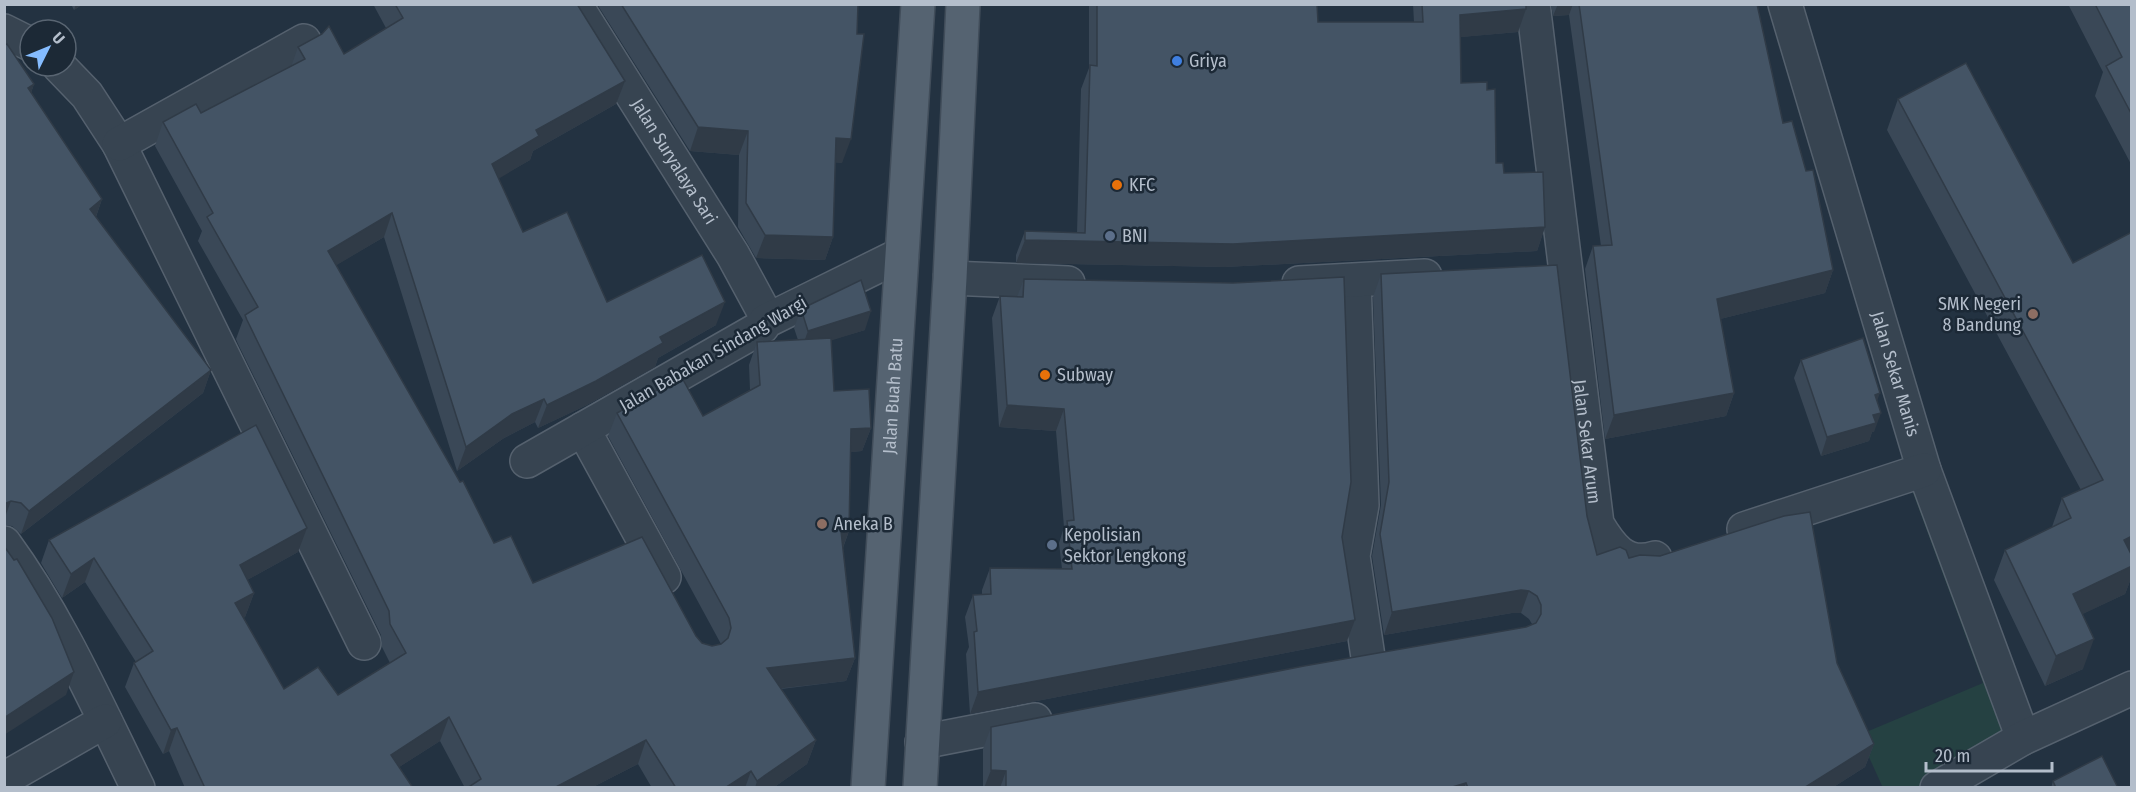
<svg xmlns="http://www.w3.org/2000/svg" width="2136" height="792" font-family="'Fira Sans Condensed',sans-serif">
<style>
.green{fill:#254142}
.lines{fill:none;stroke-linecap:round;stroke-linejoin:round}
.minor-casing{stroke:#55616e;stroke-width:36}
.tertiary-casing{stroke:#55616e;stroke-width:36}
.primary-casing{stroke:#414d5a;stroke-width:36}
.minor{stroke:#374451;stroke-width:33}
.tertiary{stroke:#374451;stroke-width:33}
.primary{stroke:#556371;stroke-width:33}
.wall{fill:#3a4857}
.shaded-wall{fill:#303b47}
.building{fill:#445465;stroke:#303b47;stroke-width:1.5}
.shop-dot{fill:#3f7fe0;stroke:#1c2936;stroke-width:2}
.food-dot{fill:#e8710a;stroke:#1c2936;stroke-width:2}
.service-dot{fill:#5c6f8a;stroke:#1c2936;stroke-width:2}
.education-dot{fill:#8d6e63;stroke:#1c2936;stroke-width:2}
.labels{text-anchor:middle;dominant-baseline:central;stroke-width:5;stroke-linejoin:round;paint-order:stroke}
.poi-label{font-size:18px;fill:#b4becb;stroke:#1c2936;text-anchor:start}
.street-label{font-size:18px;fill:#b4becb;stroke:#1c2936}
</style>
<rect width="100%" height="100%" fill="#233241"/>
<path class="green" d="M 1921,477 L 2018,736 L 1925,787 L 1883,788 L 1859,735 L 1983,683 L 1909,482 Z"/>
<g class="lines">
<defs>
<g id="minor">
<path id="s1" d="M 575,4 L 733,255 L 765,314 L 766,321"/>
<path id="s2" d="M 1533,4 L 1597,524 C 1610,546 1625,568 1655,558"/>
<path id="s3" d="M 1785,4 L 1924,470 L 2023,738"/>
<path d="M 4,31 L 30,44"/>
<path d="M 59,66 L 87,95 L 119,144 L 364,643"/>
<path d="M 119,144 L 304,41"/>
<path d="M 950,278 L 1068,283"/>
<path d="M 1354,281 L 1362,505 L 1353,556 L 1368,657"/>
<path d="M 1299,283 L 1425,276"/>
<path d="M 583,429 L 664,577"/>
<path d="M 527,461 L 762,327 L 766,321 L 902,254"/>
<path d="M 1744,529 L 1924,470"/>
<path d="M 4,543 C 59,618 97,705 138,788"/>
<path d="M 922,742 L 1035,720"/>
<path d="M 4,779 L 105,721"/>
</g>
<path id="tertiary" d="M 1937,788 L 2023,738 L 2132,688"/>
<g id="primary">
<path id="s4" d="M 868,788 L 918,4"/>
<path d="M 920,788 L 950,278 L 963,4"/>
</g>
</defs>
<use href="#minor" class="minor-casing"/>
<use href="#tertiary" class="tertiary-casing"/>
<use href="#primary" class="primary-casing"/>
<use href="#minor" class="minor"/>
<use href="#tertiary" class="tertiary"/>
<use href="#primary" class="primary"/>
</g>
<g class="wall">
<path d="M 71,4 L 83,4 L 74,10 Z"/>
<path d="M 373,4 L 577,4 L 616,104 L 533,151 L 530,160 L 498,178 L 523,232 L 607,302 L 716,325 L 658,358 L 655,367 L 587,405 L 538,428 L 535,422 L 504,438 L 457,471 L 384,237 L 336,265 L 494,543 L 533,583 L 696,636 L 702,643 L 712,646 L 721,644 L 608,436 L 617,413 L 703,416 L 750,390 L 749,365 L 757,342 L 798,340 L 794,328 L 801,309 L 865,330 L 831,340 L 834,391 L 871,428 L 862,451 L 851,452 L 849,531 L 843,548 L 855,658 L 846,681 L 781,689 L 816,740 L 807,764 L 773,788 L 652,788 L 638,764 L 591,788 L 465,788 L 440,741 L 399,767 L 413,788 L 185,788 L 169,751 L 163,754 L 125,687 L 134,663 L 136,662 L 85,582 L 62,598 L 41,563 L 49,540 L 298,552 L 247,580 L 254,593 L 245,617 L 243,618 L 284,689 L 338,695 L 390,663 L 382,647 L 381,635 L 238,344 L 236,339 L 243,320 L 198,241 L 202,231 L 155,146 L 163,122 L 201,113 L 291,67 L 298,47 L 344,54 L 386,28 Z"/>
<path d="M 597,4 L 858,4 L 842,163 L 835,162 L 833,237 L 825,260 L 756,258 L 738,227 L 739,155 L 690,151 Z"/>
<path d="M 1089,4 L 1317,4 L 1318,22 L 1414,22 L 1413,4 L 1526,4 L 1518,32 L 1460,37 L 1461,83 L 1496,163 L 1545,227 L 1537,251 L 1225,267 L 1016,263 L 1016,255 L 1025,231 L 1077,233 L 1081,89 L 1089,68 Z"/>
<path d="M 1551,4 L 1757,4 L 1783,123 L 1833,270 L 1825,293 L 1720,319 L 1734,393 L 1726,416 L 1605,439 L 1585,269 L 1593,246 L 1601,246 L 1569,15 L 1553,16 Z"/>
<path d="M 2068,4 L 2132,4 L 2132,166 L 2095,96 L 2103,72 Z"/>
<path d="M 4,46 L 34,84 L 31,93 L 102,199 L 96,217 L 211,370 L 203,393 L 21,534 L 12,526 L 4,525 Z"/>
<path d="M 1898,99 L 2073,263 L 2132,232 L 2132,576 L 2125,594 L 2082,614 L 2083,669 L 2045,686 L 1994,580 L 2005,550 L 2052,527 L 2062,498 L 2081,490 L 1887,130 Z"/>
<path d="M 1381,274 L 1587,516 L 1597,555 L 1629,558 L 1837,663 L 1874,744 L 1865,767 L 1832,788 L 983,788 L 983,749 L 991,727 L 1526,627 L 1532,624 L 1529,619 L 1521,613 L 1512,613 L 1384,635 L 1372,556 L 1381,505 L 1373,297 Z"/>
<path d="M 1024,279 L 1342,537 L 1347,641 L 970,714 L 966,654 L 969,647 L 965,617 L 973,595 L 982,594 L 982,590 L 990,568 L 1062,569 L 1059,543 L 1064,527 L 1056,431 L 999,427 L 992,318 L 1000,296 L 1017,297 Z"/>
<path d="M 1801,360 L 1877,401 L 1874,432 L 1872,432 L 1869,441 L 1821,456 L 1794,378 Z"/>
<path d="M 2053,781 L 2118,788 L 2051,788 Z"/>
</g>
<g class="shaded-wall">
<path d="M 76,4 L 83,4 L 74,10 Z"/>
<path d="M 1558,4 L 1573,4 L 1569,15 L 1553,16 Z"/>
<path d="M 1526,9 L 1518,32 L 1451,38 L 1460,15 Z"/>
<path d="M 625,81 L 616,104 L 533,151 L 530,160 L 483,188 L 492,164 L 536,130 Z"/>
<path d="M 34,84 L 26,107 L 28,88 Z"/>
<path d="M 698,127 L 748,131 L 739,155 L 690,151 Z"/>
<path d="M 836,138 L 851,139 L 842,163 L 827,162 Z"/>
<path d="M 102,199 L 94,222 L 90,209 Z"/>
<path d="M 392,213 L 384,237 L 320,275 L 328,251 Z"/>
<path d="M 1545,227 L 1537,251 L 1225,267 L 1016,263 L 1025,240 Z"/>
<path d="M 765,235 L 833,237 L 825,260 L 756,258 Z"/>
<path d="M 1833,270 L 1825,293 L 1708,322 L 1717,299 Z"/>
<path d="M 725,302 L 716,325 L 658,358 L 655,367 L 587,405 L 538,428 L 547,405 L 660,337 Z"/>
<path d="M 871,311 L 865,330 L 801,350 L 808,331 Z"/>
<path d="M 211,370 L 203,393 L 21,534 L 29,511 Z"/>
<path d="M 1734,393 L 1726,416 L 1605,439 L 1614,415 Z"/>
<path d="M 1880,393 L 1873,412 L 1875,395 Z"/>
<path d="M 544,399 L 535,422 L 504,438 L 457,471 L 466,447 L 512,414 Z"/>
<path d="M 1007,405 L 1064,409 L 1056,431 L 999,427 Z"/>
<path d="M 1881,413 L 1874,432 L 1872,432 L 1869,441 L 1821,456 L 1827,437 L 1873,415 Z"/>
<path d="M 871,428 L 862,451 L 843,453 L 851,429 Z"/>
<path d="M 11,501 L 4,520 L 4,504 Z"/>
<path d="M 307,528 L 298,552 L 231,589 L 240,565 Z"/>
<path d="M 841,531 L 849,531 L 840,555 Z"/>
<path d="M 2132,536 L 2132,560 L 2124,540 Z"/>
<path d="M 94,558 L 85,582 L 62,598 L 71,574 Z"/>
<path d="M 2132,566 L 2132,576 L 2125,594 L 2062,624 L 2073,594 Z"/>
<path d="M 1521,590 L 1529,591 L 1521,613 L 1512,613 L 1384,635 L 1392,612 Z"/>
<path d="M 254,593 L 245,617 L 226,626 L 235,603 Z"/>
<path d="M 1355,620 L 1347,641 L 970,714 L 978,692 Z"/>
<path d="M 2094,639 L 2083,669 L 2045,686 L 2056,656 Z"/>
<path d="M 855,658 L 846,681 L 758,691 L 767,668 Z"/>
<path d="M 74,672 L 66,695 L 4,735 L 4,718 Z"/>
<path d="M 449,717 L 440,741 L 382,778 L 391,755 Z"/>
<path d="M 177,728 L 169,751 L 163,754 L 171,730 Z"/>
<path d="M 646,740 L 638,764 L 591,788 L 554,788 Z"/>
<path d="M 816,740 L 807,764 L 773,788 L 755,788 L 757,781 Z"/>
<path d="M 1874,744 L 1865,767 L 1832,788 L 1804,788 Z"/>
<path d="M 991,770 L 1006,771 L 1000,788 L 984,788 Z"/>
<path d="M 751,771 L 745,788 L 725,788 Z"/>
<path d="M 1466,783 L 1464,788 L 1449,788 Z"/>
</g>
<g class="building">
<path d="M 395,4 L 577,4 L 625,81 L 536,130 L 539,136 L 492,164 L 523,232 L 567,212 L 607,302 L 702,255 L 725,302 L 660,337 L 663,343 L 596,381 L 547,405 L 544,399 L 512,414 L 466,447 L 392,213 L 328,251 L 460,482 L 463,481 L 494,543 L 511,536 L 533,583 L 642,537 L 696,636 L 702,643 L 712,646 L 721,644 L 728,638 L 731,628 L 729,618 L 617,413 L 681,376 L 703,416 L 760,385 L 757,342 L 831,338 L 834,391 L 869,389 L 871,428 L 851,429 L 849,531 L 841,531 L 855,658 L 767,668 L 816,740 L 757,781 L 751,771 L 725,788 L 676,788 L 646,740 L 554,788 L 467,788 L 481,779 L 449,717 L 391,755 L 413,788 L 205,788 L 177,728 L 171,730 L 134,663 L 153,651 L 94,558 L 71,574 L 49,540 L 256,425 L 307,528 L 240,565 L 254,593 L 235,603 L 284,689 L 318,667 L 338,695 L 406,653 L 390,624 L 389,611 L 247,320 L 245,315 L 258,307 L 207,217 L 213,213 L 163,122 L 196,104 L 201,113 L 305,59 L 298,47 L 322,34 L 329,26 L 344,54 L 403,18 Z"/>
<path d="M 621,4 L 858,4 L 857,34 L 864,34 L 851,139 L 836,138 L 833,237 L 765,235 L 746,203 L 748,131 L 698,127 Z"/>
<path d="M 1097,4 L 1317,4 L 1318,22 L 1423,22 L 1422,4 L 1526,4 L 1526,9 L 1460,15 L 1461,83 L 1487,82 L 1487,90 L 1495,89 L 1496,163 L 1503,163 L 1504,173 L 1543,172 L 1545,227 L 1233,244 L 1025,240 L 1025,231 L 1085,233 L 1090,65 L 1097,66 Z"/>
<path d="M 1579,4 L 1757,4 L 1783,123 L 1792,121 L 1806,171 L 1813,170 L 1833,270 L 1717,299 L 1734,393 L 1614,415 L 1593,246 L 1612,245 Z"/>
<path d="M 2095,4 L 2132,4 L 2132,115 L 2106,66 L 2122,57 Z"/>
<path d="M 7,44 L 34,84 L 28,88 L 102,199 L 90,209 L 211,370 L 29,511 L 21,503 L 11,501 L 4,504 L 4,46 Z"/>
<path d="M 1966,63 L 2073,263 L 2132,232 L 2132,536 L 2124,540 L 2132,556 L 2132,566 L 2073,594 L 2094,639 L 2056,656 L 2005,550 L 2071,518 L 2062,498 L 2103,480 L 1898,99 Z"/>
<path d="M 1557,265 L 1587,516 L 1597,555 L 1620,547 L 1626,550 L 1629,558 L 1640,555 L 1660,556 L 1784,516 L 1810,512 L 1837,663 L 1874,744 L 1804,788 L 1468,788 L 1466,783 L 1449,788 L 1006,788 L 1006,771 L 991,770 L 991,727 L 1304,666 L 1526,627 L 1536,623 L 1541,614 L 1541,605 L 1537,596 L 1529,591 L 1521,590 L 1392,612 L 1380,534 L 1389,482 L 1381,274 Z"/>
<path d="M 1344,277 L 1351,482 L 1342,537 L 1355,620 L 978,692 L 974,632 L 977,631 L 973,595 L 991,594 L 990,568 L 1072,569 L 1067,521 L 1074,520 L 1064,409 L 1007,405 L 1000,296 L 1023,297 L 1024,279 L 1233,283 Z"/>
<path d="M 861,280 L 871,311 L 808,331 L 801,309 Z"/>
<path d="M 1863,338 L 1880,393 L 1875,395 L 1881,413 L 1873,415 L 1876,423 L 1827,437 L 1801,360 Z"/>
<path d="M 4,546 L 14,560 L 17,559 L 52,618 L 74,672 L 4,718 Z"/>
<path d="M 2102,756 L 2118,788 L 2056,788 L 2053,781 Z"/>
</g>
<circle class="shop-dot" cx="1177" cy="61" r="6"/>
<g class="food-dot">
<circle cx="1117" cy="185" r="6"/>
<circle cx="1045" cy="375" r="6"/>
</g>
<g class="service-dot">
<circle cx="1110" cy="236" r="6"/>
<circle cx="1052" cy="545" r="6"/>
</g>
<g class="education-dot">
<circle cx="2033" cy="314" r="6"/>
<circle cx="822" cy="524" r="6"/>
</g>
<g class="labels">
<g class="poi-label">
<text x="1189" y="61">Griya</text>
<text x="1129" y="185">KFC</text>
<text x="1122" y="236">BNI</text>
<text x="2021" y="304" text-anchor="end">SMK Negeri<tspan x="2021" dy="21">8 Bandung</tspan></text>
<text x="1057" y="375">Subway</text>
<text x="834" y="524">Aneka B</text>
<text x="1064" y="535">Kepolisian<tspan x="1064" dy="21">Sektor Lengkong</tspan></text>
</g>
<g class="street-label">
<text stroke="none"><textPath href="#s1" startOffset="186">Jalan Suryalaya Sari</textPath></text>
<text transform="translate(713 354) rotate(-30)">Jalan Babakan Sindang Wargi</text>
<text stroke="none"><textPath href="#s3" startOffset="386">Jalan Sekar Manis</textPath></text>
<text stroke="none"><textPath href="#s4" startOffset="393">Jalan Buah Batu</textPath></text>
<text stroke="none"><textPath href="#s2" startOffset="441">Jalan Sekar Arum</textPath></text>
</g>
</g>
<rect width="2136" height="792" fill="none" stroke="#b4becb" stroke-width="12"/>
<g transform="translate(48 48) rotate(47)"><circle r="28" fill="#1c2936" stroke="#596572" stroke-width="1.5"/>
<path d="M0-4.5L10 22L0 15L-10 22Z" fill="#85bcff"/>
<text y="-9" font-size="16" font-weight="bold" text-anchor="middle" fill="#b4becb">U</text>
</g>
<path d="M1926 762v9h126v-9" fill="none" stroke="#b4becb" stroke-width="3"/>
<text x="1935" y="762" font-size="18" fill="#b4becb" stroke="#1c2936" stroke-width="4.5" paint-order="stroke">20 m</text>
</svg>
